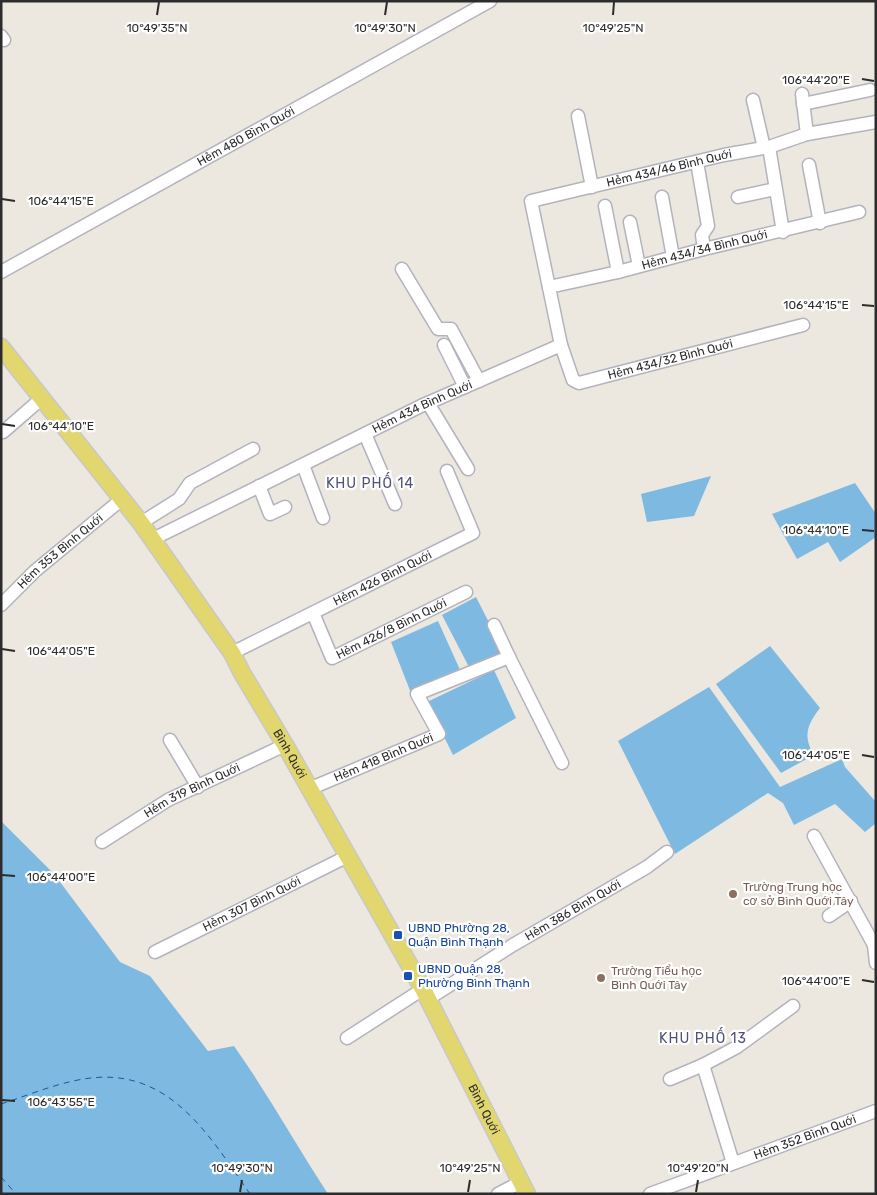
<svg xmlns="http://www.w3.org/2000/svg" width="877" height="1195" font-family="Rubik,sans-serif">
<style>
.water{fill:#7eb9e2}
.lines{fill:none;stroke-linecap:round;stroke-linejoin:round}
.ferry{stroke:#1c578f;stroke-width:1;stroke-dasharray:6 5;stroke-linecap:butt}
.minor-casing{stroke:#b3b3be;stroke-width:15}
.major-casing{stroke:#c8c8c8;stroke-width:19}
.minor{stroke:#fff;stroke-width:12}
.major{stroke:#e2d76e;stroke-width:16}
.ticks{fill:none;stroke:#2c2c2c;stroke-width:2}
.education-dot{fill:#8d6e63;stroke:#fff;stroke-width:2}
.transit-dot{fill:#1a4fb4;stroke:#fff;stroke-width:2}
.labels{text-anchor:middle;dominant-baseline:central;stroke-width:4.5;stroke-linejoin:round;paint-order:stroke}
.street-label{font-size:12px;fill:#2c2c2c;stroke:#fff}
.education-label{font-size:12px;fill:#785e54;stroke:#fff;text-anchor:start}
.transit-label{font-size:12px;fill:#164399;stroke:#fff;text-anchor:start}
.neighbourhood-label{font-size:14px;letter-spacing:1px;fill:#505278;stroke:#fff}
.ticks-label{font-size:12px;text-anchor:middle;fill:#2c2c2c;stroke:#fff;stroke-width:4.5;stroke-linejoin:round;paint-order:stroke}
</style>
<rect width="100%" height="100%" fill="#ece8df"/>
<g class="water">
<path d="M 711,476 L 694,516 L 647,522 L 641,494 Z"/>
<path d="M 855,483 L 876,514 L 876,537 L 840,562 L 828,542 L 797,559 L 772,514 Z"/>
<path d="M 476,597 L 504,652 L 469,667 L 442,615 Z"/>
<path d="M 438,621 L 461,672 L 411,693 L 391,642 Z"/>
<path d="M 770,646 L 820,708 C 808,724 802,735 814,755 L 781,773 L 716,684 Z"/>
<path d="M 494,670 L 516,718 L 453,755 L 427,702 Z"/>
<path d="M 709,687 L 780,787 L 842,759 L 845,767 L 876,802 L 876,823 L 865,832 L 835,804 L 794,825 L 783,803 L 768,793 L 675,854 L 618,741 Z"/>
<path d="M 1,821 L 54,874 L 120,962 L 150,976 L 208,1051 L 234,1046 C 268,1094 296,1145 328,1194 L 1,1194 Z"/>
</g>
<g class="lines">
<g class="ferry">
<path d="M 1,1104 C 26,1096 52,1085 78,1080 C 166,1062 207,1132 250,1194"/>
<path d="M 1,1177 L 16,1194"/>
</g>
<defs>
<g id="minor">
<path d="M 1,36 L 4,40"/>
<path d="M 802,94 L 807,134"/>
<path d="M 753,100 L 764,148"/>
<path d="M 803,104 L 870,90"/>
<path d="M 578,116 L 592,187"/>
<path d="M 769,147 L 783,232"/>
<path d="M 697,162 L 708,226 L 702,235 L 704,249"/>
<path d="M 809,165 L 820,223"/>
<path d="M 662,197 L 673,257"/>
<path d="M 738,197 L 775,189"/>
<path d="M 605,206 L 618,272"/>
<path d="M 630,222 L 639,266"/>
<path d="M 402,269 L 438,329 L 451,329 L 479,381"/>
<path id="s1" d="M 1,272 L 490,1"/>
<path id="s2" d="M 549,287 L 618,272 L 704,249 L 859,212"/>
<path d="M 444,345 L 465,387"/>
<path id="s3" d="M 561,345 L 573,380 L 579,383 L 803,325"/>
<path d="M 428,403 L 468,469"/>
<path d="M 1,430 L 3,432 L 41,399"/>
<path d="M 365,434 L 395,504"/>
<path d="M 303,465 L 323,518"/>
<path d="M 259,486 L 270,514 L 285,507"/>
<path d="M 141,523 L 179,499 L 190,483 L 253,449"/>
<path id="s4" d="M 153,539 L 421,406 L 561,345 L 531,201 L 724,155 L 769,147 L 807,134 L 876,122"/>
<path id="s5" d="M 1,605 L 35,571 L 122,499"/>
<path id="s6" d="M 313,613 L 332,658 L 466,592"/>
<path d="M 494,625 L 509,657"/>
<path id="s7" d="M 232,653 L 473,533 L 447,471"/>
<path d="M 170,740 L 198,787"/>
<path id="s8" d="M 309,789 L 439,734 L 417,694 L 509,657 L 562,763"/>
<path d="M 814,836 L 874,945"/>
<path id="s9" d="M 102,842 L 168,800 L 285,745"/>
<path d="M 829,916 L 851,901"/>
<path d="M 876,943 L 874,945 L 876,963"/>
<path id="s10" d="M 155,952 L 348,856"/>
<path id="s11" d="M 428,999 L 513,945 L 647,867 L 667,852"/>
<path d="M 347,1038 L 423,989"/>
<path d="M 703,1065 L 737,1047 L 793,1006"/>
<path d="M 670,1079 L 703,1065 L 733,1163"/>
<path d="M 498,1194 L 521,1182"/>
<path id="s12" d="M 650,1194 L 876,1111"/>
</g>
<g id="major">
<path id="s13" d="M 1,347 L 141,523 L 232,653 L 242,673 L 285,745 L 423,989 L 527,1194"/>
</g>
</defs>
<use href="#minor" class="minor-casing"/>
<use href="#major" class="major-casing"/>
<use href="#minor" class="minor"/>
<use href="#major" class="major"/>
</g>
<path class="ticks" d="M 157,15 L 159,2M 385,15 L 387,2M 613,15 L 614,2M 862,79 L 874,81M 2,199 L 15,201M 862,305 L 874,306M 2,424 L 15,426M 862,530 L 874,531M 2,649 L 15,651M 862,755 L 874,757M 2,875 L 15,876M 862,980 L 874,982M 2,1100 L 15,1101M 240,1192 L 242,1180M 468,1192 L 470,1180M 696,1192 L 698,1180"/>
<g class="education-dot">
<circle cx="733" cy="894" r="5"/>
<circle cx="601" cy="978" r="5"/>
</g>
<g class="transit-dot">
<rect x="393" y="930" width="10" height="10" rx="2.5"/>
<rect x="403" y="971" width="10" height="10" rx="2.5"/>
</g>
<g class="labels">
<g class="street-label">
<text stroke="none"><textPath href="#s1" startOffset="280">Hẻm 480 Bình Quới</textPath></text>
<text stroke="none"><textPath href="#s4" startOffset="741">Hẻm 434/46 Bình Quới</textPath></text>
<text stroke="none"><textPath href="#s2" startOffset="160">Hẻm 434/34 Bình Quới</textPath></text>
<text stroke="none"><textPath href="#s3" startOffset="138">Hẻm 434/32 Bình Quới</textPath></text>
<text stroke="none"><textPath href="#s4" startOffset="300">Hẻm 434 Bình Quới</textPath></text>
<text stroke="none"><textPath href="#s5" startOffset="80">Hẻm 353 Bình Quới</textPath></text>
<text stroke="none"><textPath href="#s7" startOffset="168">Hẻm 426 Bình Quới</textPath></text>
<text stroke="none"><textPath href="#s6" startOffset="115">Hẻm 426/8 Bình Quới</textPath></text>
<text stroke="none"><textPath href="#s13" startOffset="500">Bình Quới</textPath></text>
<text stroke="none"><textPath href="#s8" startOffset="81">Hẻm 418 Bình Quới</textPath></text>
<text stroke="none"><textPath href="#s9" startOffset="104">Hẻm 319 Bình Quới</textPath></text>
<text stroke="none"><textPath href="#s10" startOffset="108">Hẻm 307 Bình Quới</textPath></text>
<text stroke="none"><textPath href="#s11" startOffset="170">Hẻm 386 Bình Quới</textPath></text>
<text stroke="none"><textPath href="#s13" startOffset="905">Bình Quới</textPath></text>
<text stroke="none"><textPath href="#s12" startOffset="165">Hẻm 352 Bình Quới</textPath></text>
</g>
<g class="education-label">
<text x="743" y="887">Trường Trung học<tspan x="743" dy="14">cơ sở Bình Quới Tây</tspan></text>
<text x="611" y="971">Trường Tiểu học<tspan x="611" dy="14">Bình Quới Tây</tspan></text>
</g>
<g class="transit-label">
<text x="408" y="928">UBND Phường 28,<tspan x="408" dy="14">Quận Bình Thạnh</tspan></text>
<text x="418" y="969">UBND Quận 28,<tspan x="418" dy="14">Phường Bình Thạnh</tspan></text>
</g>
<g class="neighbourhood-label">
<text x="370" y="483">KHU PHỐ 14</text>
<text x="703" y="1038">KHU PHỐ 13</text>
</g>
</g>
<g class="ticks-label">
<text x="157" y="32">10°49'35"N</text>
<text x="385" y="32">10°49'30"N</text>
<text x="613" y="32">10°49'25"N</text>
<text x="816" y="84">106°44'20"E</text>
<text x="61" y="205">106°44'15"E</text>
<text x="816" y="309">106°44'15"E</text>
<text x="61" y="430">106°44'10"E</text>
<text x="816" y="534">106°44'10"E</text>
<text x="61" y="655">106°44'05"E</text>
<text x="816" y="759">106°44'05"E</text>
<text x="61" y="881">106°44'00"E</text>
<text x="816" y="985">106°44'00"E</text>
<text x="61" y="1106">106°43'55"E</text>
<text x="242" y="1172">10°49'30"N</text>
<text x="470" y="1172">10°49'25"N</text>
<text x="698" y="1172">10°49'20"N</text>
</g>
<rect width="877" height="1195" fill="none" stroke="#2c2c2c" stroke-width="5"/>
</svg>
